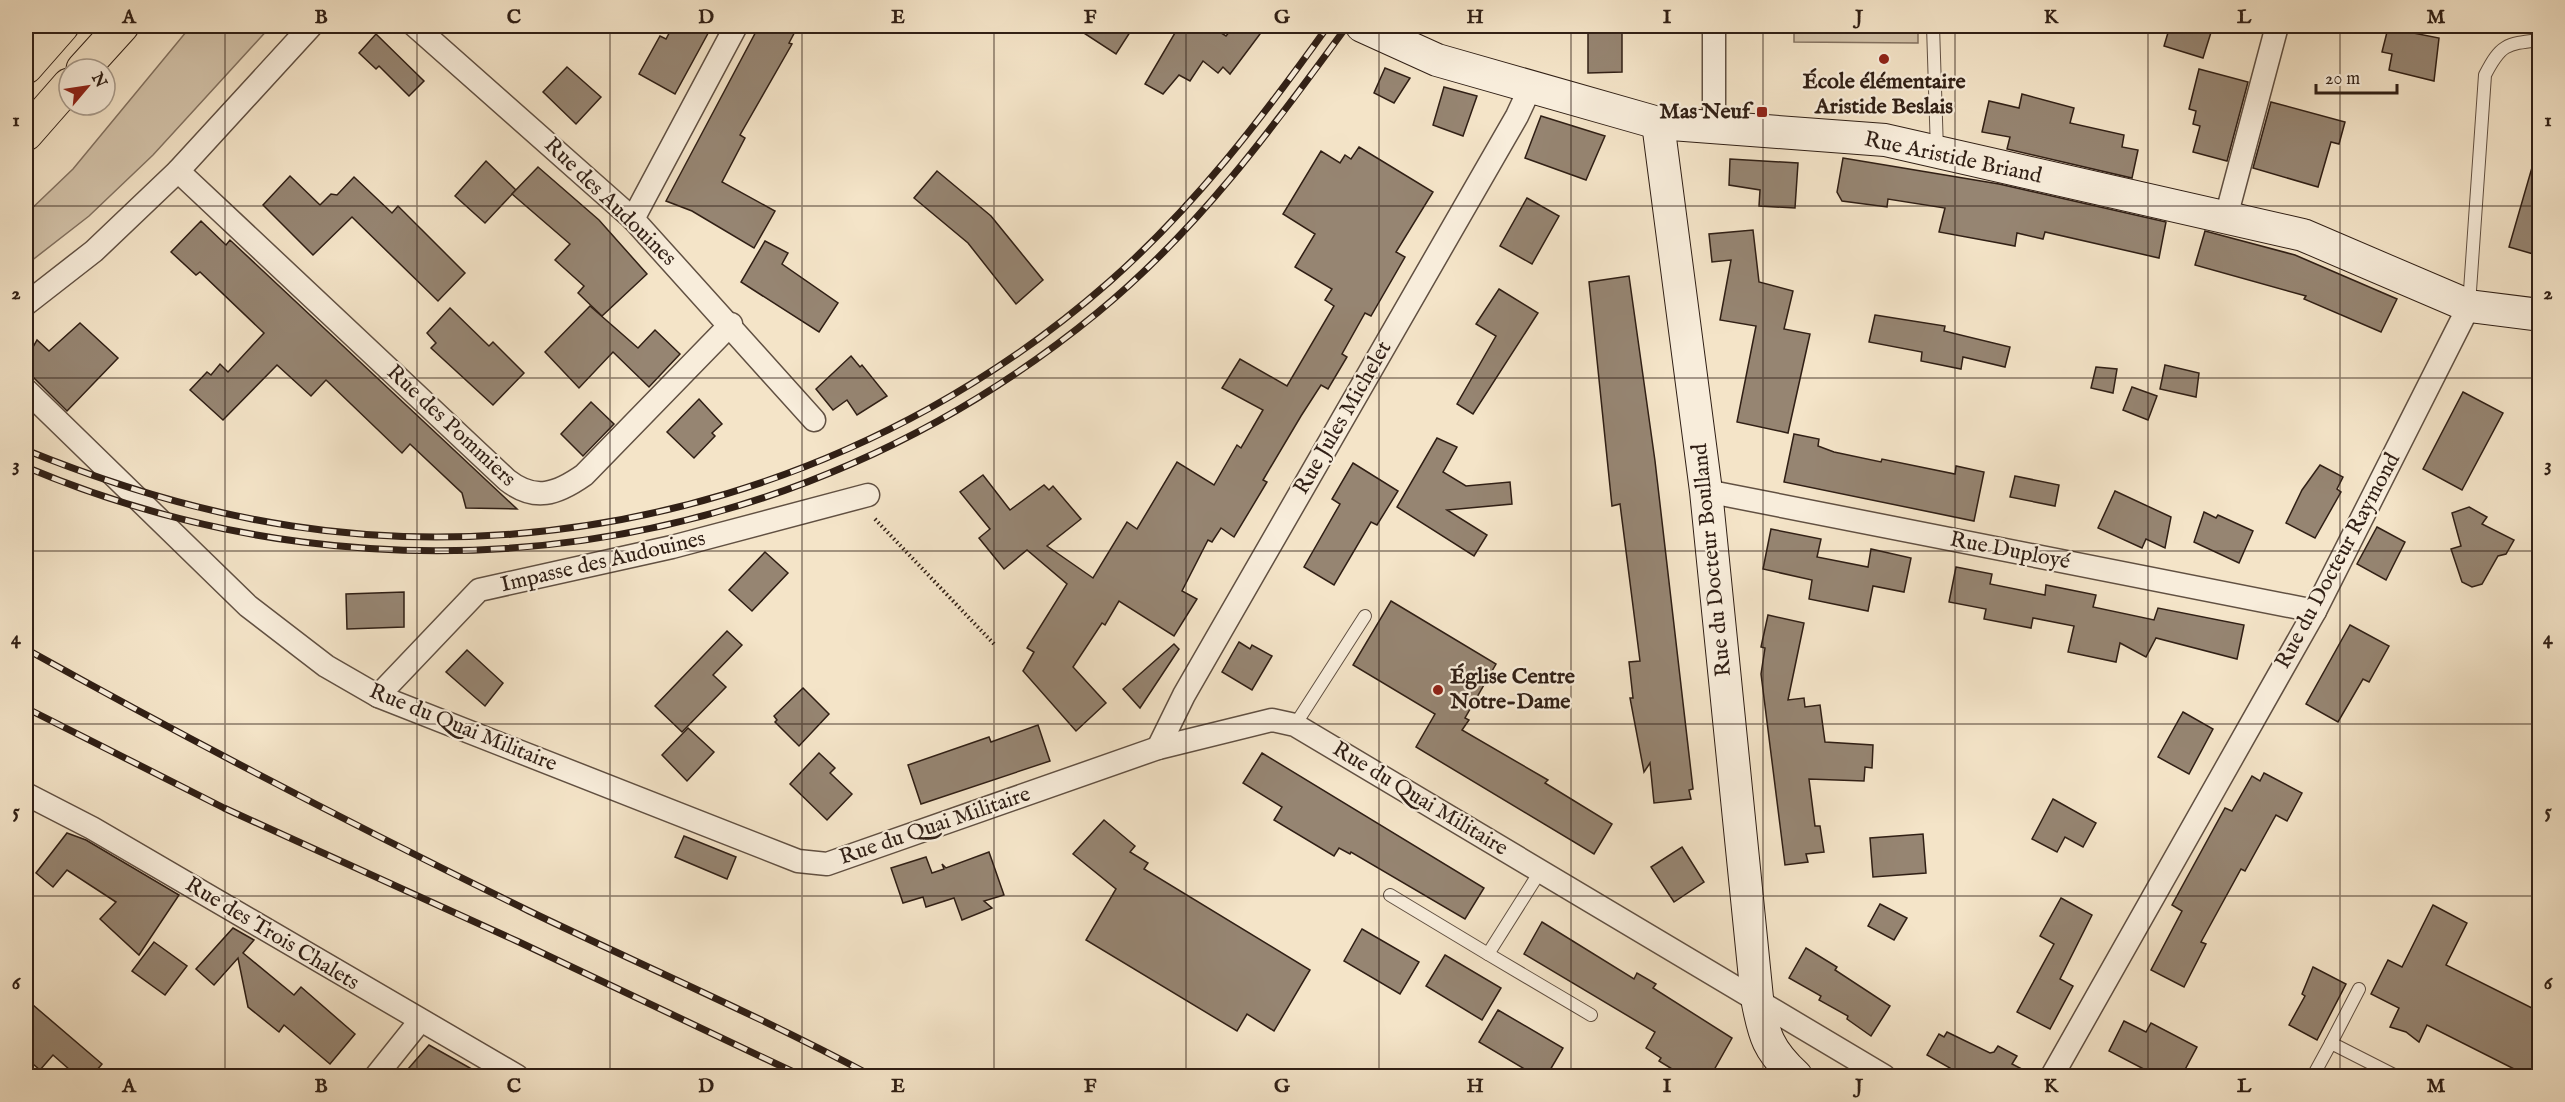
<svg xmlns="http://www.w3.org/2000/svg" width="2565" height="1102" font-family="'IM FELL English',serif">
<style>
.green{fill:#d3c3aa;stroke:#827160;stroke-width:1.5}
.building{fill:#968572;stroke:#301f15;stroke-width:1.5}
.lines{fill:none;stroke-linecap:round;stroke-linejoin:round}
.lane-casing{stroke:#615042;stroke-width:14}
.street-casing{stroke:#615042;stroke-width:25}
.secondary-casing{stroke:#301f15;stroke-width:34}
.highway-casing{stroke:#301f15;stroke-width:35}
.path{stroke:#301f15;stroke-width:4;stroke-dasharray:1.5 3;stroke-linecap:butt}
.lane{stroke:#f8eddb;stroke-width:12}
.street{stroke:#f8eddb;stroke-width:22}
.secondary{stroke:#f8eddb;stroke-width:32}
.highway{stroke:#f4e4c8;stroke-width:33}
.rail-casing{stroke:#301f15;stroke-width:7}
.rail{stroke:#f8eddb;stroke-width:4.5;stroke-dasharray:14;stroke-linecap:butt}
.grid{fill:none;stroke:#301f15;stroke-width:1.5;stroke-opacity:0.55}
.poi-dot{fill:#8f2418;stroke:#f8eddb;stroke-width:2}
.labels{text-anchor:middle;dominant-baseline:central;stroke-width:4.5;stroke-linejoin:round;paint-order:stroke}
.poi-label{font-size:22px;font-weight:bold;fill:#301f15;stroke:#f8eddb}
.street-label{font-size:22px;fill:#301f15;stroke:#f8eddb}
.neatline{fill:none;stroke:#301f15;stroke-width:2}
.grid-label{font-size:20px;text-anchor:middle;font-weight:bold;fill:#301f15}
</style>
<rect width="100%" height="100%" fill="#f4e4c8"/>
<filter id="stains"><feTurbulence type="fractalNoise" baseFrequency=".00333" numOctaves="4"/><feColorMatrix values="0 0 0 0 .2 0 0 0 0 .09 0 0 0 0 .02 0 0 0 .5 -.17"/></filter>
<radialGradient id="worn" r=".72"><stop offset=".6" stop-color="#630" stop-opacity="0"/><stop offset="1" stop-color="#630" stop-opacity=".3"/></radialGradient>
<g class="green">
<path d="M 191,26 L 271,26 L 153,155 L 89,216 L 26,265 L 26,214 L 73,169 Z"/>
<path d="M 1794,26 L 1918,26 L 1918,43 L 1794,42 Z"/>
</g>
<g class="building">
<path d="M 673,26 L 712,26 L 675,94 L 639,74 L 660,36 L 666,39 Z"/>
<path d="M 759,26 L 798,26 L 789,43 L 792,44 L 740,135 L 745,138 L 722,182 L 775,211 L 754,248 L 692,211 L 666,201 Z"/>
<path d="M 1073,26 L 1134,26 L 1116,54 Z"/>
<path d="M 1179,26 L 1210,26 L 1226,36 L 1234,26 L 1266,26 L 1230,74 L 1223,67 L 1218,73 L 1203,61 L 1190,81 L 1179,75 L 1163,94 L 1145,84 Z"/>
<path d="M 1588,26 L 1622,26 L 1622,72 L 1588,73 Z"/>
<path d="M 2170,26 L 2213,26 L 2203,58 L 2164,46 Z"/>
<path d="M 2388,28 L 2439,38 L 2434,81 L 2389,70 L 2392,54 L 2382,52 Z"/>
<path d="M 376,34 L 424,81 L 409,96 L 379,66 L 376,69 L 359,53 Z"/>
<path d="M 567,67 L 601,97 L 576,124 L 543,92 Z"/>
<path d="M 1385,68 L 1410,78 L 1394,103 L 1374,93 Z"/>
<path d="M 2199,69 L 2248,82 L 2227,161 L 2193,152 L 2200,126 L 2193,124 L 2196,111 L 2189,109 Z"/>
<path d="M 1444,87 L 1477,96 L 1463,136 L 1433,125 Z"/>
<path d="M 2022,94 L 2074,108 L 2070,123 L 2124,135 L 2122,147 L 2138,150 L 2132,178 L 2007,149 L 2010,137 L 1982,132 L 1989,101 L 2019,108 Z"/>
<path d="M 2271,102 L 2345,122 L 2339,144 L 2331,142 L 2318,187 L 2253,168 Z"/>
<path d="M 1541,116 L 1605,136 L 1586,180 L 1525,158 Z"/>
<path d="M 1359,147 L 1433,192 L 1396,252 L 1405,257 L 1371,316 L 1365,313 L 1342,354 L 1347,357 L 1328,389 L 1321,385 L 1301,416 L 1263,480 L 1267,482 L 1234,537 L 1221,528 L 1212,542 L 1208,540 L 1182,591 L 1197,599 L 1174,636 L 1119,601 L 1105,625 L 1102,623 L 1073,667 L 1106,703 L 1076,731 L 1023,671 L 1034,652 L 1027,648 L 1067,584 L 1027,550 L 1004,569 L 979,538 L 990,529 L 960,492 L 983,475 L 1010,510 L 1044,485 L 1049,490 L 1053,486 L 1081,519 L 1047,546 L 1093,578 L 1127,522 L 1137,529 L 1177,462 L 1214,485 L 1237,445 L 1241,448 L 1263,410 L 1222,388 L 1240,359 L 1287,386 L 1334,306 L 1325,300 L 1332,289 L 1295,267 L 1315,234 L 1283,214 L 1321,151 L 1340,163 L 1345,155 L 1351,159 Z"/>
<path d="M 1843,158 L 1999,184 L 2166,222 L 2159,258 L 2045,232 L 2043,239 L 2017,233 L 2015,246 L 1999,243 L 1939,232 L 1945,208 L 1888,199 L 1887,207 L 1842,201 L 1837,192 Z"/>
<path d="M 1730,159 L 1798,163 L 1795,208 L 1759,206 L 1760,190 L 1729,185 Z"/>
<path d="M 486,161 L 516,190 L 485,223 L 455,196 Z"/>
<path d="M 2533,164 L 2540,165 L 2540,256 L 2509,247 Z"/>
<path d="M 538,167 L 599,220 L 647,274 L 602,316 L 578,293 L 584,286 L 555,260 L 570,244 L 512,194 Z"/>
<path d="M 937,171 L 991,216 L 1043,280 L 1016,304 L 968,243 L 914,198 Z"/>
<path d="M 290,176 L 320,205 L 331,194 L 337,195 L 354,177 L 392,213 L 398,206 L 465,273 L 438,301 L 352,217 L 313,255 L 263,205 Z"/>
<path d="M 1527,198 L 1559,216 L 1532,264 L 1500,246 Z"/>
<path d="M 201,221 L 226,245 L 230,240 L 517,509 L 466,508 L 462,493 L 410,444 L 402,453 L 326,380 L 311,396 L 277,365 L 223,420 L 190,390 L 207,372 L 211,375 L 220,364 L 228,372 L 264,333 L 200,272 L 196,275 L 171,252 Z"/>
<path d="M 1753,230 L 1759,282 L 1793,291 L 1784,329 L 1810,334 L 1788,433 L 1737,422 L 1756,326 L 1720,320 L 1731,260 L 1712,262 L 1709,234 Z"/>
<path d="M 2205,231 L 2295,255 L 2397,299 L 2381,332 L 2304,299 L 2306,296 L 2195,265 Z"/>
<path d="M 765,241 L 788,253 L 782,264 L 838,303 L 819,332 L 741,282 Z"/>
<path d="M 1629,276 L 1655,461 L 1693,789 L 1689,790 L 1691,799 L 1654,803 L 1650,763 L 1644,772 L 1630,698 L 1633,698 L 1629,662 L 1640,661 L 1620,504 L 1612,506 L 1589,282 Z"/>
<path d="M 1499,289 L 1538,313 L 1473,414 L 1457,404 L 1496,336 L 1476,324 Z"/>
<path d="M 590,306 L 638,348 L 655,330 L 680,354 L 649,387 L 613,352 L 579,388 L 545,352 Z"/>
<path d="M 450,308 L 489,346 L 493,342 L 524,373 L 493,405 L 431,348 L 436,343 L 427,333 Z"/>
<path d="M 1875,315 L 1945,326 L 1944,331 L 2010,347 L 2005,367 L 1963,357 L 1961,369 L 1921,361 L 1922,352 L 1869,342 Z"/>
<path d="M 80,323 L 118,358 L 67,411 L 26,370 L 28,356 L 37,340 L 49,351 Z"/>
<path d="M 851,356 L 860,367 L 862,365 L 887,396 L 857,415 L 847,400 L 833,410 L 816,389 Z"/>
<path d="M 2165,365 L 2199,373 L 2196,397 L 2160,389 Z"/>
<path d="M 2096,367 L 2117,369 L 2113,393 L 2091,388 Z"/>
<path d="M 2132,387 L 2157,396 L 2148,420 L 2123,410 Z"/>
<path d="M 2463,392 L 2503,413 L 2462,490 L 2423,469 Z"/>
<path d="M 699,399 L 722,424 L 712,433 L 715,436 L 694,458 L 667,432 Z"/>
<path d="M 591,402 L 614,424 L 583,456 L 561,434 Z"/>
<path d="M 1794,434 L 1819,439 L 1818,446 L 1834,452 L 1881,462 L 1882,459 L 1955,474 L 1956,466 L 1984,472 L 1974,521 L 1784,482 Z"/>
<path d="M 1437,438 L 1457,447 L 1443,472 L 1466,486 L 1510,482 L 1512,504 L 1447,510 L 1487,535 L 1474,556 L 1397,507 Z"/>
<path d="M 1353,463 L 1398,491 L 1377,525 L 1371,522 L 1334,585 L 1304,567 L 1340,504 L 1332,499 Z"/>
<path d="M 2320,465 L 2343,477 L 2337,489 L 2341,492 L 2315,538 L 2286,523 L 2302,490 Z"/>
<path d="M 2015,476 L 2059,485 L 2055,506 L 2010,497 Z"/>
<path d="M 2115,491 L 2171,517 L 2165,548 L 2146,539 L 2142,548 L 2098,528 Z"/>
<path d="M 2469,507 L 2487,517 L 2482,524 L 2514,540 L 2506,554 L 2498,556 L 2482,584 L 2472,587 L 2462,582 L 2451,549 L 2461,546 L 2452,513 Z"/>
<path d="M 2204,512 L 2216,518 L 2218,515 L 2253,531 L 2239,563 L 2194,542 Z"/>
<path d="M 2377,527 L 2405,542 L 2386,580 L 2357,564 Z"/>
<path d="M 1771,529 L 1821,539 L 1817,557 L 1868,567 L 1871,549 L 1911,558 L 1904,592 L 1873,586 L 1868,611 L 1809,599 L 1812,580 L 1763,569 Z"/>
<path d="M 765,552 L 788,573 L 752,611 L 729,590 Z"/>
<path d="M 1956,567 L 1992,574 L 1990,584 L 2045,595 L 2046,585 L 2096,595 L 2093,607 L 2154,620 L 2158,608 L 2244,625 L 2237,659 L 2156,638 L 2146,657 L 2120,643 L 2116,662 L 2068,652 L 2074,626 L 2033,618 L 2031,628 L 1984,619 L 1986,609 L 1949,602 Z"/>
<path d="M 404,592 L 404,627 L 347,629 L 346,594 Z"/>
<path d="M 1391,601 L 1496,664 L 1465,718 L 1469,720 L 1462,730 L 1548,780 L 1545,783 L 1612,824 L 1594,854 L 1416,747 L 1435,714 L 1353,665 Z"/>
<path d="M 1768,615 L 1804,623 L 1788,700 L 1804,698 L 1805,707 L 1820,705 L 1825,742 L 1873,745 L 1872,768 L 1865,767 L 1864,781 L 1809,779 L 1815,826 L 1820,826 L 1824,852 L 1806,854 L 1808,862 L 1785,865 L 1761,674 L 1765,648 L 1761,647 Z"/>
<path d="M 2350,625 L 2389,646 L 2369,682 L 2363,679 L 2338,722 L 2306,704 Z"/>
<path d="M 727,631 L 742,645 L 713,675 L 726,687 L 682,732 L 655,706 Z"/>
<path d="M 1239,642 L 1250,649 L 1252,645 L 1272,656 L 1252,690 L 1222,672 Z"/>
<path d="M 1174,644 L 1179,649 L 1140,708 L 1123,689 Z"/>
<path d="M 467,650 L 503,683 L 485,706 L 446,672 Z"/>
<path d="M 803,688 L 829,714 L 799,746 L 775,722 L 777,720 L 774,716 Z"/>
<path d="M 2183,712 L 2213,729 L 2189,774 L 2158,757 Z"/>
<path d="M 1038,725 L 1050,761 L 921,804 L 908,765 L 989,737 L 991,742 Z"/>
<path d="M 688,728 L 714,752 L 687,781 L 662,755 Z"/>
<path d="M 819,753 L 835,768 L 830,773 L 852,794 L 827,820 L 790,784 Z"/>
<path d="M 1262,753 L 1484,888 L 1465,919 L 1351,852 L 1350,854 L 1339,848 L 1334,856 L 1274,820 L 1282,807 L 1243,783 Z"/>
<path d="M 2264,773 L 2302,793 L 2287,821 L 2276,815 L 2245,871 L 2241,869 L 2201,942 L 2206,944 L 2184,987 L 2151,970 L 2182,911 L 2172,905 L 2225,808 L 2232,811 L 2252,776 L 2260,781 Z"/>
<path d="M 2053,799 L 2096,823 L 2083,847 L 2065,837 L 2057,852 L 2032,839 Z"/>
<path d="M 1104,820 L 1135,846 L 1130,852 L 1148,863 L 1144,869 L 1310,970 L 1274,1031 L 1247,1014 L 1237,1031 L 1086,940 L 1116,889 L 1073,854 Z"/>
<path d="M 67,833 L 86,840 L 179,895 L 139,955 L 100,919 L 116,902 L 67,870 L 53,887 L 36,873 Z"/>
<path d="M 1923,834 L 1926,873 L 1873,877 L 1870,838 Z"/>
<path d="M 684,836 L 736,857 L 727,879 L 675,857 Z"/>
<path d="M 1682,847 L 1704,882 L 1674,902 L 1651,867 Z"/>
<path d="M 989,852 L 1004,895 L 984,901 L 992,908 L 962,920 L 954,898 L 926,907 L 923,897 L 903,903 L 891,868 L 926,857 L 932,873 L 944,869 L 942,864 L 946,868 Z"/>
<path d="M 2061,898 L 2092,915 L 2060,979 L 2073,986 L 2050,1029 L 2017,1012 L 2054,944 L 2040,936 Z"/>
<path d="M 1880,904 L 1907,918 L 1894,940 L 1868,926 Z"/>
<path d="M 2433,905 L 2467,923 L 2446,965 L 2540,1012 L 2540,1077 L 2530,1077 L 2427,1025 L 2419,1042 L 2406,1032 L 2390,1027 L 2399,1008 L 2371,994 L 2388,960 L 2402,967 Z"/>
<path d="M 1542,922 L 1634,979 L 1637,973 L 1656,984 L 1653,988 L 1732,1038 L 1710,1077 L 1685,1077 L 1659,1061 L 1661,1058 L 1646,1048 L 1655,1032 L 1524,954 Z"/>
<path d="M 233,928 L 254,940 L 243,953 L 294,995 L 301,987 L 355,1034 L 330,1064 L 284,1025 L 279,1032 L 248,1007 L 238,958 L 214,985 L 196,969 Z"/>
<path d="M 1362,929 L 1419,962 L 1400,994 L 1344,961 Z"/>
<path d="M 154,942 L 187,966 L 165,995 L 132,971 Z"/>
<path d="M 1806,948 L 1837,967 L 1835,970 L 1890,1006 L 1871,1036 L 1847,1019 L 1848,1016 L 1819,1000 L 1821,996 L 1789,978 Z"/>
<path d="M 1445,955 L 1501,988 L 1482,1020 L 1426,986 Z"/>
<path d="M 2313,967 L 2346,984 L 2317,1040 L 2289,1025 L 2305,996 L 2302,994 Z"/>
<path d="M 26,999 L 102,1064 L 91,1077 L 78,1077 L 53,1055 L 40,1070 L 26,1058 Z"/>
<path d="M 1498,1010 L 1563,1048 L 1546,1077 L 1538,1077 L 1479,1042 Z"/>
<path d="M 2124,1021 L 2146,1032 L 2151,1023 L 2197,1047 L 2181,1077 L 2159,1077 L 2109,1051 Z"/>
<path d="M 1947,1032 L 1990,1053 L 1994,1052 L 1998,1046 L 2017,1056 L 2012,1064 L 2037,1077 L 1946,1077 L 1950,1068 L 1927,1055 L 1939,1034 L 1944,1037 Z"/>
<path d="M 429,1045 L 486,1077 L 401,1077 Z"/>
</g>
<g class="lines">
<defs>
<g id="lane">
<path d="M 1933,26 L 1937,151"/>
<path d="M 2469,305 L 2485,75 C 2501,44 2506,44 2540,40"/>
<path d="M 1295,725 L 1365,616"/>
<path d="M 1390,895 L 1488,954 L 1541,870"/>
<path d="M 1488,954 L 1591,1015"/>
<path d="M 2331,1043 L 2359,989"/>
<path d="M 2313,1076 L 2331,1043 L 2396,1076"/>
</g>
<g id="street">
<path d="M 415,26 L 633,219 L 814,420"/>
<path d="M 1714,26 L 1714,126"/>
<path d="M 178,171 L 507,480 C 535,502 557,494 584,475 L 731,324"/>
<path d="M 2226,217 L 2277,26"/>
<path d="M 633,219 L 736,26"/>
<path d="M 26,304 L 94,251 L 178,171 L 311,26"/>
<path d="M 26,390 L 248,606 L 326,666 L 378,696 L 798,861 L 827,864 L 1158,748 L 1272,720 L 1295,725 L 1884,1076"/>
<path d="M 1706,491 L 2315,611"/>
<path d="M 378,696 L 479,590 L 672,547 L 868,495"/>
<path d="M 1158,748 L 1184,695 L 1517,116 L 1530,88"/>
<path d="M 26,794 L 92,828 L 517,1076"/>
<path d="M 376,1076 L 420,1021"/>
<path d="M 2052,1076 L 2315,611 L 2469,306"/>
</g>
<g id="secondary">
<path d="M 1362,26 L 1437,60 L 1658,123 L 1885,140 L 2303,235 L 2469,306 L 2540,315"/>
<path d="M 1658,123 L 1706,491 L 1757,998 C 1764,1036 1768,1050 1796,1076"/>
</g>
<g id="highway">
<path d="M 26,67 L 62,26"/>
<path d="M 83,69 L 122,26"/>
<path d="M 26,134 L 69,85"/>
</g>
</defs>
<use href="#lane" class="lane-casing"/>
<use href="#street" class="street-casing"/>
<use href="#secondary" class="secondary-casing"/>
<use href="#highway" class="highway-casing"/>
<path class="path" d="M 875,519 L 994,644"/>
<use href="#lane" class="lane"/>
<use href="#street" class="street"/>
<use href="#secondary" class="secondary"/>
<use href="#highway" class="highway"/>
<defs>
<g id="rail">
<path d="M 26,450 C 112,485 200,512 292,526 C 583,571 889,476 1109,282 C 1194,207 1263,117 1328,26"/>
<path d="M 26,467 C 387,619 793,562 1097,313 C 1196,232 1272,129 1347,26"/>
<path d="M 26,649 C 191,741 359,828 529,911 C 643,966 760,1016 872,1076"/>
<path d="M 26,708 L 224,808 L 519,942 L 802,1076"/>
</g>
</defs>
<use href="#rail" class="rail-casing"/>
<use href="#rail" class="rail"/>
</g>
<path class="grid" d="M 225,26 L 225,1076M 417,26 L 417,1076M 610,26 L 610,1076M 802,26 L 802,1076M 994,26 L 994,1076M 1186,26 L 1186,1076M 1379,26 L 1379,1076M 1571,26 L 1571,1076M 1763,26 L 1763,1076M 1955,26 L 1955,1076M 2148,26 L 2148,1076M 2340,26 L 2340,1076M 26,206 L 2540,206M 26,378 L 2540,378M 26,551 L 2540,551M 26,724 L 2540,724M 26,896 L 2540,896"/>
<g class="poi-dot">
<circle cx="1884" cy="59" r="6"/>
<rect x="1756" y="106" width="12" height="12" rx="3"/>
<circle cx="1438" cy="690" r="6"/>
</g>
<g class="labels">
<g class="poi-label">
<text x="1884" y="82">École élémentaire<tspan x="1884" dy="25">Aristide Beslais</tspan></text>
<text x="1750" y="112" text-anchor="end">Mas Neuf</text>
<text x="1450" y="677" text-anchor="start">Église Centre<tspan x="1450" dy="25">Notre-Dame</tspan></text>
</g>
<g class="street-label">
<text transform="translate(1953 158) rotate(12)">Rue Aristide Briand</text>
<text transform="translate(610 202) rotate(44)">Rue des Audouines</text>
<text transform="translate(1343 418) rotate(-60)">Rue Jules Michelet</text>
<text transform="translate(451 426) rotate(43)">Rue des Pommiers</text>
<text transform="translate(2010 551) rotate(11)">Rue Duployé</text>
<text transform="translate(1712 560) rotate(-96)">Rue du Docteur Boulland</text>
<text transform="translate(2338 561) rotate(-62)">Rue du Docteur Raymond</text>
<text transform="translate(603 562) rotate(-13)">Impasse des Audouines</text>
<text transform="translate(463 728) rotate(22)">Rue du Quai Militaire</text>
<text transform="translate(1420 799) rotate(31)">Rue du Quai Militaire</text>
<text transform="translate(935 826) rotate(-19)">Rue du Quai Militaire</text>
<text transform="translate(272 934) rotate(31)">Rue des Trois Chalets</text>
</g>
</g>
<rect width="2565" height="1102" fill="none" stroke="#f4e4c8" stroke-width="66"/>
<g transform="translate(87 87) rotate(61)"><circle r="28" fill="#f8eddb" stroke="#a89b8c" stroke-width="1.5"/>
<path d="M0-4.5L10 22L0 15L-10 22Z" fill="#8f2418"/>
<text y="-9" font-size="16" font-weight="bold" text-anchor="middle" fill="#301f15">N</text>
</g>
<path d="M2316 84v9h81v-9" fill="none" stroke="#301f15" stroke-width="3"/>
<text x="2325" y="84" font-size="18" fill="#301f15" stroke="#f8eddb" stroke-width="4.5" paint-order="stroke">20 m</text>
<rect x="33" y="33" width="2499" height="1036" class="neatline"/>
<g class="grid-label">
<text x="129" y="23">A</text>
<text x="321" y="23">B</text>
<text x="514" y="23">C</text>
<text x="706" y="23">D</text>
<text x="898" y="23">E</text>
<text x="1090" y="23">F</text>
<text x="1282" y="23">G</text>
<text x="1475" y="23">H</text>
<text x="1667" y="23">I</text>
<text x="1859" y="23">J</text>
<text x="2051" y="23">K</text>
<text x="2244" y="23">L</text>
<text x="2436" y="23">M</text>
<text x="16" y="126">1</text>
<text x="2548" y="126">1</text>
<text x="16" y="299">2</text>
<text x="2548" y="299">2</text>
<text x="16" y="471">3</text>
<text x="2548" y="471">3</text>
<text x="16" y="644">4</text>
<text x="2548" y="644">4</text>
<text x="16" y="817">5</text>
<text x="2548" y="817">5</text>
<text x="16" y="989">6</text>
<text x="2548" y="989">6</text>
<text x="129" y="1092">A</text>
<text x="321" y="1092">B</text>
<text x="514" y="1092">C</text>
<text x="706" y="1092">D</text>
<text x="898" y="1092">E</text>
<text x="1090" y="1092">F</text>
<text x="1282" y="1092">G</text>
<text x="1475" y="1092">H</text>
<text x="1667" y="1092">I</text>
<text x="1859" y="1092">J</text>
<text x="2051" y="1092">K</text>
<text x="2244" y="1092">L</text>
<text x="2436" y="1092">M</text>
</g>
<rect width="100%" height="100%" filter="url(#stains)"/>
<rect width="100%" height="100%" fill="url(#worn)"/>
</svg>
